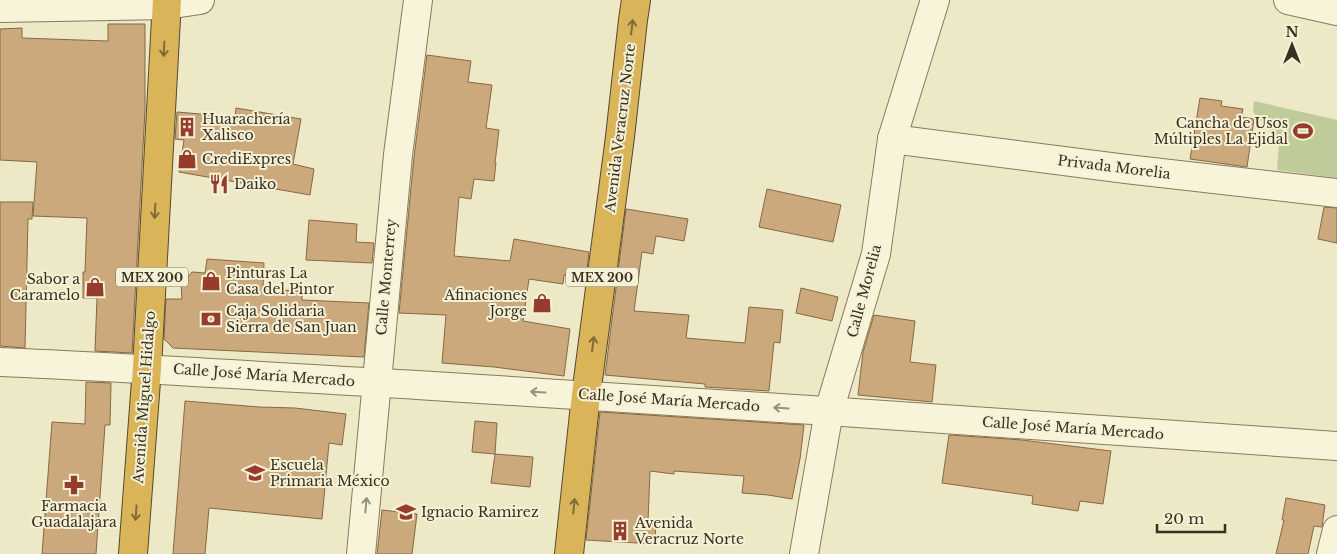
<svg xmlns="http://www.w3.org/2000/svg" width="1337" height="554" font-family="'Libre Baskerville',serif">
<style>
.green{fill:#bfcc9a}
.building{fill:#cba97d;stroke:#876842}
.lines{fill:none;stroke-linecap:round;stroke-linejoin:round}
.minor-casing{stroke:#897a5c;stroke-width:30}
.highway-casing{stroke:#574830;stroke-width:30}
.minor{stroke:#f8f4d9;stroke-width:28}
.highway{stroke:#dab459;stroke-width:28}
.oneway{stroke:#816b3a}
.oneway2{stroke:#98927c}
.labels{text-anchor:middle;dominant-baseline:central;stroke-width:4;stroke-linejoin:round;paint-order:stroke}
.shield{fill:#f5f1d6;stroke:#716a57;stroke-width:1}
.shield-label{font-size:12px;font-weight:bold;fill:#393020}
.poi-label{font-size:14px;fill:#393020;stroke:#f5f1d6;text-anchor:start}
.street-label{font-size:14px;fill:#393020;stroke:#f5f1d6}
</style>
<rect width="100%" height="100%" fill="#ede8c6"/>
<path class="green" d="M 1254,101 L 1337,120 L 1337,178 L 1277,170 L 1279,142 L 1253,112 Z"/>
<g class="building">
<path d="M 108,24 L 145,24 L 145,110 L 132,353 L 95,351 L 97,298 L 83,298 L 83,272 L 85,272 L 87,218 L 33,216 L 37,162 L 0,160 L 0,29 L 22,28 L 22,38 L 108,41 Z"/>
<path d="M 427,55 L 471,61 L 468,82 L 492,85 L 486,128 L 499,130 L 495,163 L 496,163 L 494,181 L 474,179 L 471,199 L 459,197 L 454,256 L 510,261 L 514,239 L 589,252 L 586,279 L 564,275 L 563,284 L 529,279 L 523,321 L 570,329 L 564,376 L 494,367 L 442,363 L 446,315 L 399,313 L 414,157 Z"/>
<path d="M 1200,98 L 1222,101 L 1221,106 L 1243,109 L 1241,117 L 1254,119 L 1247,167 L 1190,159 Z"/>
<path d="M 236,108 L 301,119 L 293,164 L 314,169 L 310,195 L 179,172 L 184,140 L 175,139 L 177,112 L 235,117 Z"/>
<path d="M 767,189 L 841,205 L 833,242 L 759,227 Z"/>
<path d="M 0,202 L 33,202 L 32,219 L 28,219 L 25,348 L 0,346 Z"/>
<path d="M 1324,207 L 1337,208 L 1337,243 L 1318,239 Z"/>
<path d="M 626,209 L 688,219 L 684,241 L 656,236 L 653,254 L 642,252 L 634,311 L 689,315 L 686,338 L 745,343 L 749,307 L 783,310 L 780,343 L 774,342 L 769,391 L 705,387 L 705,384 L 605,375 Z"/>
<path d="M 309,220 L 357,224 L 356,242 L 374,243 L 372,263 L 306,260 Z"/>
<path d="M 207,259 L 264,263 L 263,289 L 302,291 L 302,300 L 369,303 L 364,357 L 173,348 L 164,339 L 166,299 L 182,299 L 181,285 L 192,272 L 205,273 Z"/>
<path d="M 801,288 L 838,297 L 832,321 L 796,313 Z"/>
<path d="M 874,315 L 915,321 L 910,362 L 936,365 L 932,402 L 858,395 L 863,352 Z"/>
<path d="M 86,382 L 111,383 L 110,425 L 105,425 L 96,554 L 42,554 L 52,422 L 85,424 Z"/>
<path d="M 185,401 L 259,407 L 295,408 L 346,414 L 342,445 L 329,443 L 322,519 L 209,508 L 205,554 L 173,554 Z"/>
<path d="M 600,412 L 804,425 L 800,459 L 792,499 L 768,495 L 742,493 L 744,476 L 674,471 L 674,474 L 650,471 L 648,522 L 656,523 L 655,544 L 586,540 Z"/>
<path d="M 475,421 L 497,423 L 495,454 L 472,452 Z"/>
<path d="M 949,435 L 1022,440 L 1111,451 L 1103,504 L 1080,501 L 1078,511 L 1032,504 L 1033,496 L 942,483 Z"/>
<path d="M 495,454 L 533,457 L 530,487 L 491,483 Z"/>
<path d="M 1286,498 L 1325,505 L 1322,527 L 1314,526 L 1308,554 L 1276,554 L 1284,520 L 1282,520 Z"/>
<path d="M 382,510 L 417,514 L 412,554 L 377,554 Z"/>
</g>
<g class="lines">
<defs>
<g id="minor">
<path d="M 1288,0 L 1337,11"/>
<path d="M 0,8 L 167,5 L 200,0"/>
<path d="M 892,139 L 1126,169 L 1337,193"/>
<path d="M 0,362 C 139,368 278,377 417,385 C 724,403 1030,425 1337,446"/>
<path d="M 361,554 L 398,155 L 418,0"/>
<path d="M 804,554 L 829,411 L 876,254 L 892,139 L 935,0"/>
<path d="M 1331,554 L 1337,530"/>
</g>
<g id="highway">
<path d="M 133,554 L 147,368 L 167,0"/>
<path d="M 569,554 L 586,395 L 620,137 L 633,20 L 636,0"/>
</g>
</defs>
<use href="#minor" class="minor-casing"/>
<use href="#highway" class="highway-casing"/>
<use href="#minor" class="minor"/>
<use href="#highway" class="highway"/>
</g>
<defs><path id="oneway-shaft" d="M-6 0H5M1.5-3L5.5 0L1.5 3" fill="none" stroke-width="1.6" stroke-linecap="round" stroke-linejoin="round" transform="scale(1.25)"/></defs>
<g class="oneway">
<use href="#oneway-shaft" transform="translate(632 27) rotate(-83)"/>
<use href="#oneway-shaft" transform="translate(164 49) rotate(93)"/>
<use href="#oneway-shaft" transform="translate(155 211) rotate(93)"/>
<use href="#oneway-shaft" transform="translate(593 344) rotate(-83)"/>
<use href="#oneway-shaft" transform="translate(574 506) rotate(-84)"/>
<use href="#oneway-shaft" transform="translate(136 513) rotate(94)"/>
</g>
<g class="oneway2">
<use href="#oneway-shaft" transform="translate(538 392) rotate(-177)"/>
<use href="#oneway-shaft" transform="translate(781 408) rotate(-176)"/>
<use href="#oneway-shaft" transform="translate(366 505) rotate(-85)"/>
</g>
<defs>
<symbol id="building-bare" viewBox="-9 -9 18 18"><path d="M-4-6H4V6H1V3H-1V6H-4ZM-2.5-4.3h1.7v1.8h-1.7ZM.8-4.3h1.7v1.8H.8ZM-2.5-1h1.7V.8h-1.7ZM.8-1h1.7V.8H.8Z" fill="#963c2d" stroke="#f5f1d6" stroke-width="2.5" paint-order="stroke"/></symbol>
<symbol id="stadium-bare" viewBox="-9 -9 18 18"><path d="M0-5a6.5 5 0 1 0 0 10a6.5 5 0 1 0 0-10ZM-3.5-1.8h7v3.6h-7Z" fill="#963c2d" stroke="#f5f1d6" stroke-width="2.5" paint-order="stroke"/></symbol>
<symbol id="shop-bare" viewBox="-9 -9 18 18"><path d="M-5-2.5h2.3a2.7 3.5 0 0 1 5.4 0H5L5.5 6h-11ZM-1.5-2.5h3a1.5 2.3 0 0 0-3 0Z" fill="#963c2d" stroke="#f5f1d6" stroke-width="2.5" paint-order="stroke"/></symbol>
<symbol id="restaurant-bare" viewBox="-9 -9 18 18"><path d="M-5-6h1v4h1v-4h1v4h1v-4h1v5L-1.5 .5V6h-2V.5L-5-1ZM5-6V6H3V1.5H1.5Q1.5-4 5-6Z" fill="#963c2d" stroke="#f5f1d6" stroke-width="2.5" paint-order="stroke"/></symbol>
<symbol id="bank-bare" viewBox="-9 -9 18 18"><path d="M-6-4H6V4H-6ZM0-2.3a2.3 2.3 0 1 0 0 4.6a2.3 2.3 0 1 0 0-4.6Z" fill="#963c2d" stroke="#f5f1d6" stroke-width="2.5" paint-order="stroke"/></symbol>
<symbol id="school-bare" viewBox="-9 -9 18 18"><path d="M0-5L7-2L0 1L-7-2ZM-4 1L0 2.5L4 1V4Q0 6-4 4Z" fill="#963c2d" stroke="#f5f1d6" stroke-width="2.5" paint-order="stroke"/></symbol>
<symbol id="pharmacy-bare" viewBox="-9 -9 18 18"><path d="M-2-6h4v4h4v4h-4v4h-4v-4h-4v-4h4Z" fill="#963c2d" stroke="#f5f1d6" stroke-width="2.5" paint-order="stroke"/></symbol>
</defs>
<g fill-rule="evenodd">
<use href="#building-bare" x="173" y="113" width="28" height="28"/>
<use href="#stadium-bare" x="1289" y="117" width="28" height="28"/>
<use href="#shop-bare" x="173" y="145" width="28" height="28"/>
<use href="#restaurant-bare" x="205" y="170" width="28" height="28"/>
<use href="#shop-bare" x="197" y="267" width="28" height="28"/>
<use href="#shop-bare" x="81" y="273" width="28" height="28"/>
<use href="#shop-bare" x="528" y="289" width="28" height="28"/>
<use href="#bank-bare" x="197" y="305" width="28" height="28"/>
<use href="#school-bare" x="241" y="459" width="28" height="28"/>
<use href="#pharmacy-bare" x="60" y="471" width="28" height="28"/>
<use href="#school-bare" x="392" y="498" width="28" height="28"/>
<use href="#building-bare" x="606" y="517" width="28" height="28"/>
</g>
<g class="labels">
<g class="shield">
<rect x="116" y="267.5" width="72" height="19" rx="4"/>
<rect x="566" y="267.5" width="72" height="19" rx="4"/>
</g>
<g class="shield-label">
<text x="152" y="277">MEX 200</text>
<text x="602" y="277">MEX 200</text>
</g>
<g class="poi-label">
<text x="202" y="119">Huarachería<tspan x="202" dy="16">Xalisco</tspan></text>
<text x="1288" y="123" text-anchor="end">Cancha de Usos<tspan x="1288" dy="16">Múltiples La Ejidal</tspan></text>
<text x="202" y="159">CrediExpres</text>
<text x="234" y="184">Daiko</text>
<text x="226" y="273">Pinturas La<tspan x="226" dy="16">Casa del Pintor</tspan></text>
<text x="80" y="279" text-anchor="end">Sabor a<tspan x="80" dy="16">Caramelo</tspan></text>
<text x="527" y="295" text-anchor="end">Afinaciones<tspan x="527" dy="16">Jorge</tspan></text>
<text x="226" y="311">Caja Solidaria<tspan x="226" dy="16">Sierra de San Juan</tspan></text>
<text x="270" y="465">Escuela<tspan x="270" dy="16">Primaria México</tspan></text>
<text x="74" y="506" text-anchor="middle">Farmacia<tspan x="74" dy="16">Guadalajara</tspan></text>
<text x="421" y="512">Ignacio Ramirez</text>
<text x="635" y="523">Avenida<tspan x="635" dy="16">Veracruz Norte</tspan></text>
</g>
<g class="street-label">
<text transform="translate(620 128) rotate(-83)">Avenida Veracruz Norte</text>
<text transform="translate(1114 167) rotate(7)">Privada Morelia</text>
<text transform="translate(386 277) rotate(-85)">Calle Monterrey</text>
<text transform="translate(864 291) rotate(-75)">Calle Morelia</text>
<text transform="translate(264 375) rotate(4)">Calle José María Mercado</text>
<text transform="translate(144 397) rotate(-86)">Avenida Miguel Hidalgo</text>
<text transform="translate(669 400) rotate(4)">Calle José María Mercado</text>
<text transform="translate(1073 428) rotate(4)">Calle José María Mercado</text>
</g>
</g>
<g transform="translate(1292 45)" stroke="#f5f1d6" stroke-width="4" paint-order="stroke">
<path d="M0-4L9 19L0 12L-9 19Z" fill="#393020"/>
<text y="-8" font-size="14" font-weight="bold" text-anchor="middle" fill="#393020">N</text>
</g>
<path d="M1157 524v8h68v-8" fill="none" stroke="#393020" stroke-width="2.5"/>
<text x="1164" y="524" font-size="15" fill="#393020" stroke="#f5f1d6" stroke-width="4" paint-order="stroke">20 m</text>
</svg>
